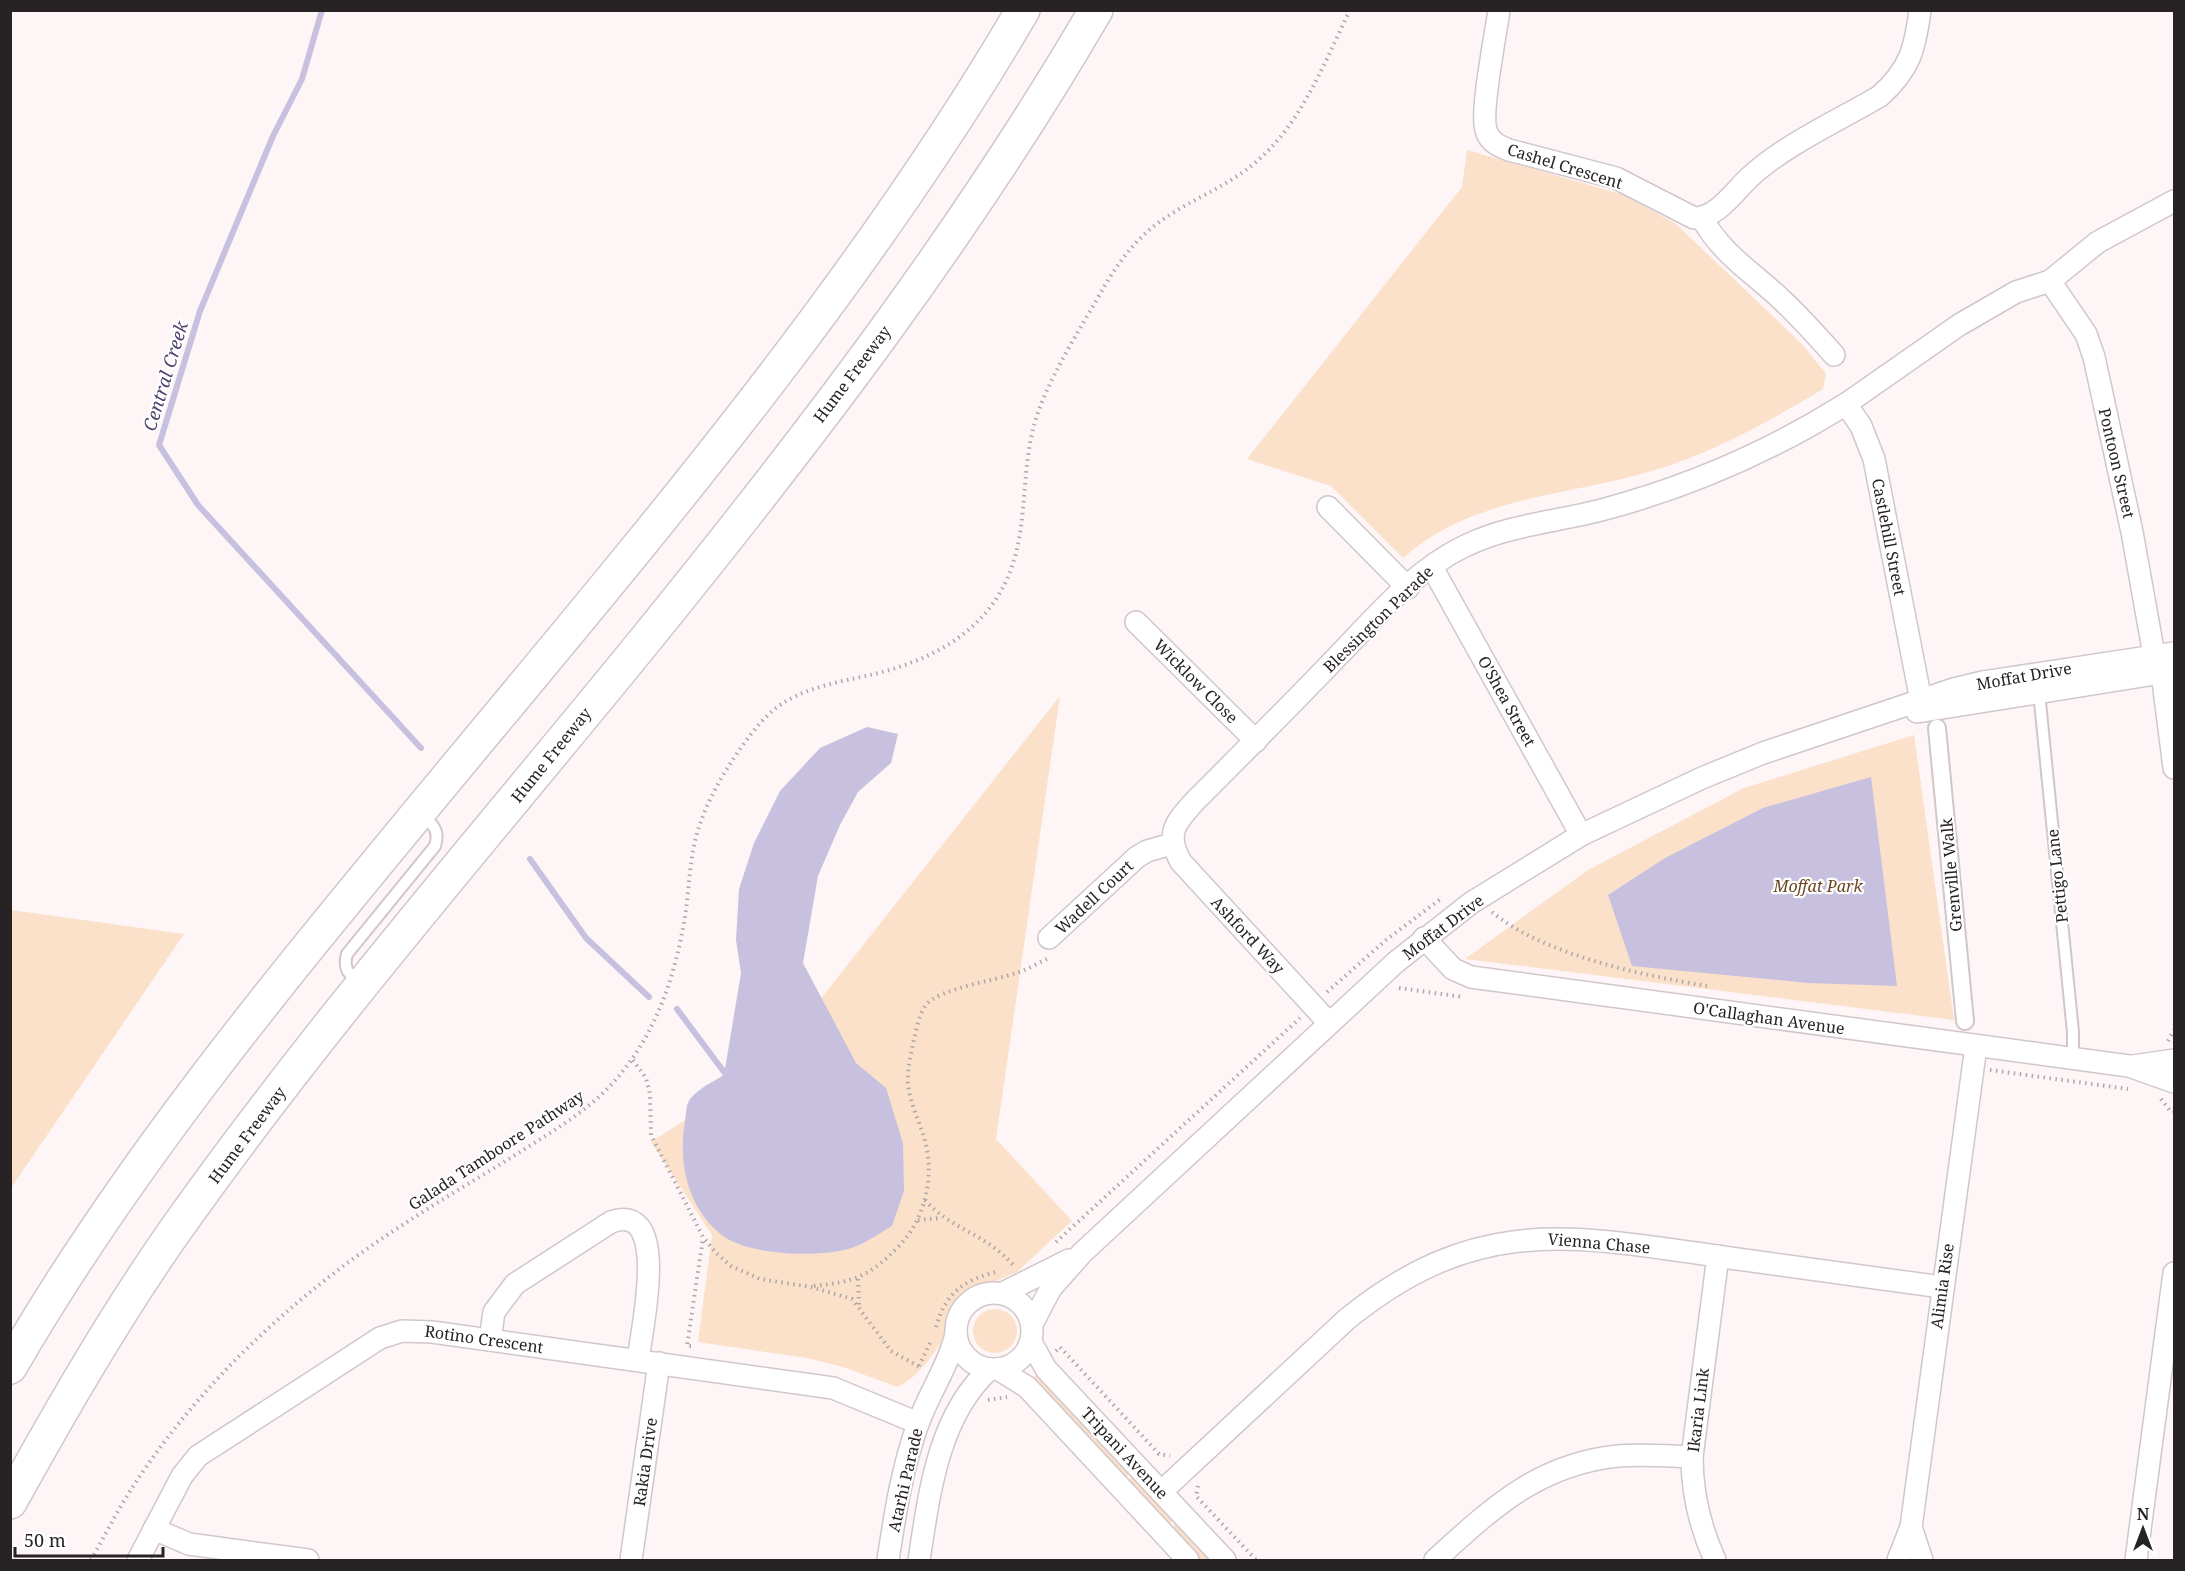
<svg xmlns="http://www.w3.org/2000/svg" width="2185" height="1571" font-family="'Noto Serif',serif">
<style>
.green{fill:#fbe0ca}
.water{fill:#c7c1df}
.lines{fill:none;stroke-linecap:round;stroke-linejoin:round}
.stream{stroke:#c7c1df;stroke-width:6}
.service-casing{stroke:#d1c7ca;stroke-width:14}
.pedestrian-casing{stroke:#d1c7ca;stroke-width:20}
.minor-casing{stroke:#d1c7ca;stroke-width:24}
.motorway-casing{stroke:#d1c7ca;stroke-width:36}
.path{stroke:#aea7a9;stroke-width:4;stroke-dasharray:1.5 4.5;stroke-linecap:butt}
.service{stroke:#fff;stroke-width:10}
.pedestrian{stroke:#fff;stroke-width:16}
.minor{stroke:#fff;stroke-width:21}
.motorway{stroke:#fff;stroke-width:33}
.labels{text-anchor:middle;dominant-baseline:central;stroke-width:4.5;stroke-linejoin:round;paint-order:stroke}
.street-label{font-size:16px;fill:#272324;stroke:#fff}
.park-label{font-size:16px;font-style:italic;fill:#6a4520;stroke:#fff}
.water-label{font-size:18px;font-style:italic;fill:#4e446f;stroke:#fff}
</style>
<rect width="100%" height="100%" fill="#fef5f7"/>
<g class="green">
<path d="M 1467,150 L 1624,195 L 1676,224 L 1802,344 L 1826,374 L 1823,389 C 1770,421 1715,452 1655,470 C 1570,496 1472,496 1403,558 L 1331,486 L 1247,459 L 1462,187 Z"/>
<path d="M 1060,696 L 996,1139 L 1072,1221 L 1017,1272 L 964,1295 C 951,1326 929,1373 897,1387 L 843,1367 L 807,1358 L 698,1342 L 712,1235 L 651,1142 L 766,1068 Z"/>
<path d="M 1914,735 L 1954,1020 L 1465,959 L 1588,870 L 1744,788 Z"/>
<path d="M 11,910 L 184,934 L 11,1188 L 10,910 Z"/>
<circle cx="995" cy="1331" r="22"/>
<path d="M 1038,1373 L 1131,1472 L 1124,1479 L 1032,1379 Z"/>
<path d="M 1133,1476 L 1174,1519 L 1168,1526 L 1127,1482 Z"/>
<path d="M 1176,1523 L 1217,1560 L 1195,1560 L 1171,1528 Z"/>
</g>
<g class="water">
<path d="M 867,727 L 898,734 L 891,763 L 858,792 L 840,825 L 818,876 L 803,963 L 856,1063 L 886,1088 L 903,1143 L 904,1191 L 892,1226 C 881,1232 869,1241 857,1246 C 825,1259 751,1256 723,1236 C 687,1208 678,1163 685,1121 C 686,1116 686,1107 688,1103 C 694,1090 713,1082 724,1075 L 741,973 L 736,940 L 739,889 L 754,843 L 780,791 L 820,748 Z"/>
<path d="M 1871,777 L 1897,986 L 1808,983 L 1632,966 L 1608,895 L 1665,858 L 1763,808 Z"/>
</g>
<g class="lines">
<g class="stream">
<path d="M 322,10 L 302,79 L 273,136 L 200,311 L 159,445 L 198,505 L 421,748"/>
<path d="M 530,859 L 586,938 L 649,997"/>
<path d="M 677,1009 L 730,1080"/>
</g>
<defs>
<g id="service">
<path d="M 2039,692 L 2073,1032 L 2073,1060"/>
<path d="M 358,983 C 348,973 343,968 347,954 L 435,846 C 440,830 433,825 422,814"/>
</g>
<path id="pedestrian" d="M 1937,728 L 1965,1021"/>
<g id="minor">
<path d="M 1499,10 C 1496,34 1480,111 1486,130 C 1489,142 1499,146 1509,150 L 1616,178 L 1694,218 C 1718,218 1735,190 1751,176 C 1783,146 1841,119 1880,96 C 1910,69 1915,49 1920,10"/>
<path d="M 1702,218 C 1721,254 1755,274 1783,301 C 1801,318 1818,337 1834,355"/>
<path d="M 2050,281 L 2086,334 L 2094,357 L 2132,532 L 2154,655"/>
<path d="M 1846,404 L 1959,325 L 2016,292 L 2050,281 L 2098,242 L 2174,201"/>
<path d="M 1328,507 L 1408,588"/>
<path d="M 1432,567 L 1581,835"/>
<path d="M 1136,622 L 1256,741"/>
<path d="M 2162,673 L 2174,768"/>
<path d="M 1917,712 L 2174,671"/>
<path d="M 1049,938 L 1137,857 L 1147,851 L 1172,844"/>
<path d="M 1424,938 L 1453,969 L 1471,977 L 2129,1066 L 2174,1082"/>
<path d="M 1329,1023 L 1181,862 C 1165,834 1175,823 1195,801 C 1242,754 1289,707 1335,659 C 1374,619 1414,570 1465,546 C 1510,524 1558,522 1605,509 C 1691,486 1771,451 1846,404 L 1861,426 L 1874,459 L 1923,711"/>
<path d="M 2133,1066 L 2174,1060"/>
<path d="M 1003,1293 L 1069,1260"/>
<circle cx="994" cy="1331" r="38"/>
<path d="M 1032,1324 L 1051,1288 L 1082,1253 L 1396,962 L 1471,903 L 1581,835 L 1702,778 L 1763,753 L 1954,689 L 1983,682 L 2174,653"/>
<path d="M 490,1340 L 494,1312 L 515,1284 L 611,1222 C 672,1200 641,1332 638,1360"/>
<path d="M 1031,1342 L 1046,1369 L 1225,1560"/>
<path d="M 998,1369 L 1027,1387 L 1188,1560"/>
<path d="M 1161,1492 L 1347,1319 C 1479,1212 1575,1236 1730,1258 C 1800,1268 1871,1277 1942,1287"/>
<path d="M 1911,1527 L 1922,1560"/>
<path d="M 154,1529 L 189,1544 L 308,1560"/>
<path d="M 138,1560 L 182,1476 L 198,1456 L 380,1338 L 402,1331 L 432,1332 L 833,1388 L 918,1423"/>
<path d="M 631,1560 L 659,1363"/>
<path d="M 888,1560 C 895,1514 902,1468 918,1424 C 929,1393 948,1367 956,1334"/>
<path d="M 919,1560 C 929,1495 938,1415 990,1369"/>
<path d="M 1435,1560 C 1491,1509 1538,1464 1618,1456 C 1642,1454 1667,1456 1692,1457"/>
<path d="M 1715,1560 C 1700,1527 1692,1494 1692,1457 L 1718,1256"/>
<path d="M 1898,1560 L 1911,1527 L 1976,1046"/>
<path d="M 2136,1560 L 2174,1273"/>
</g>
<g id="motorway">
<path d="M 10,1367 C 125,1168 273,989 419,812 C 632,554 853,300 1023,10"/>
<path d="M 10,1502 C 61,1410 114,1318 174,1232 C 319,1027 484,838 642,644 C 806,442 965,235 1096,10"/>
</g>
</defs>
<use href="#service" class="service-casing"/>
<use href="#pedestrian" class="pedestrian-casing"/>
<use href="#minor" class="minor-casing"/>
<use href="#motorway" class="motorway-casing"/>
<g class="path">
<path d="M 1492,912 C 1544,955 1641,975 1707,986"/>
<path d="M 1399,988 L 1463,997"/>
<path d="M 1327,992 L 1386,940 L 1442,898"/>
<path d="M 2168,1041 L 2174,1030"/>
<path d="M 633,1060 L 646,1078 L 650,1094 L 651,1135 L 703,1237 L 716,1253 L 731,1266 L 760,1279 L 811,1287 L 852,1299 L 891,1351 L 920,1367"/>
<path d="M 1990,1070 L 2128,1089"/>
<path d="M 2161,1099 L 2171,1112 L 2174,1112"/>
<path d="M 925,1200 C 951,1230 986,1233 1014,1266"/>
<path d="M 918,1220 L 941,1218"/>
<path d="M 1056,1242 L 1300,1018"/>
<path d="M 858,1279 L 859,1305"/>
<path d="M 814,1286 C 854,1282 870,1276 898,1247 C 925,1220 935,1177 925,1141 C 920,1122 910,1104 908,1084 C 907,1069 911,1054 914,1039 C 917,1028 919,1014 926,1005 C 940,988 994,981 1016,973 C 1027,970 1038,963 1049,958"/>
<path d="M 936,1327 C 945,1294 963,1280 996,1272"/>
<path d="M 691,1346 L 687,1346 L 703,1238"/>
<path d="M 1056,1351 L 1060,1347 L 1159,1454 L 1170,1456"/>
<path d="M 919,1366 L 930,1343"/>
<path d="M 988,1400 L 1007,1397"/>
<path d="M 1198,1486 L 1196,1496 L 1256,1560"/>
<path d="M 91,1560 C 103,1539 114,1517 127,1496 C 195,1387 296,1293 404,1224 C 442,1199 482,1176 520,1152 C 550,1133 581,1115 606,1090 C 654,1042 676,977 686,910 C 689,886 690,861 696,837 C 704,807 720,778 738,752 C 750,735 763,717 780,705 C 807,687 839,682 870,675 C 910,666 952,649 981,618 C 1034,561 1017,496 1033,429 C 1044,384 1081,328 1104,287 C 1118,263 1135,240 1158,223 C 1189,200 1227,187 1256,162 C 1302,123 1324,63 1350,10"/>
</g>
<use href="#service" class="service"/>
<use href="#pedestrian" class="pedestrian"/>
<use href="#minor" class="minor"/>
<use href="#motorway" class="motorway"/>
</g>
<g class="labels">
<g class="street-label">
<text transform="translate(1565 166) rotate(17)">Cashel Crescent</text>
<text transform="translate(852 374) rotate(-53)">Hume Freeway</text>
<text transform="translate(2117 463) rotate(77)">Pontoon Street</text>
<text transform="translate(1889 537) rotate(79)">Castlehill Street</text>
<text transform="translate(1378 619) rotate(-44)">Blessington Parade</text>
<text transform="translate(2024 676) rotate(-10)">Moffat Drive</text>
<text transform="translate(1196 681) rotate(45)">Wicklow Close</text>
<text transform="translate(1507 701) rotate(61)">O'Shea Street</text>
<text transform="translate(551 755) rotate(-51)">Hume Freeway</text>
<text transform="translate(1951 875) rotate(-95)">Grenville Walk</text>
<text transform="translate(2057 876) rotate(-96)">Pettigo Lane</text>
<text transform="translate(1094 897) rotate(-43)">Wadell Court</text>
<text transform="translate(1443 927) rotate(-37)">Moffat Drive</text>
<text transform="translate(1248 935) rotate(47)">Ashford Way</text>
<text transform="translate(1769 1018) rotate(8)">O'Callaghan Avenue</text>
<text transform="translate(247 1135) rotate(-53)">Hume Freeway</text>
<text transform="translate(496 1150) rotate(-33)">Galada Tamboore Pathway</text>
<text transform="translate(1599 1243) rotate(5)">Vienna Chase</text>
<text transform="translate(1942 1286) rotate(-82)">Alimia Rise</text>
<text transform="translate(484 1339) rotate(8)">Rotino Crescent</text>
<text transform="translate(1698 1410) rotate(-83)">Ikaria Link</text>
<text transform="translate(1125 1453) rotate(47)">Tripani Avenue</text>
<text transform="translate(645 1462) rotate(-82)">Rakia Drive</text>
<text transform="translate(905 1480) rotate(-77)">Atarhi Parade</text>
</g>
<g class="park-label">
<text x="1818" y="886">Moffat Park</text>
</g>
<g class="water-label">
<text transform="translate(165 376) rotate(-73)">Central Creek</text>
</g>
</g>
<rect width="2185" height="1571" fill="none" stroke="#272324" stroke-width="24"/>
<g transform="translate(2143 1529)" stroke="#ffffff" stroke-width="4.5" paint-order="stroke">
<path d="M0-4.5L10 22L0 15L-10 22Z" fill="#272324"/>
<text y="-9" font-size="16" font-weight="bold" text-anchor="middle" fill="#272324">N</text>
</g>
<path d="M15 1547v9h148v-9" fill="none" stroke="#272324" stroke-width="3"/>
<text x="24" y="1547" font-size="18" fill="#272324" stroke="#ffffff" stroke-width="4.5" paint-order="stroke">50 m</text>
</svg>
